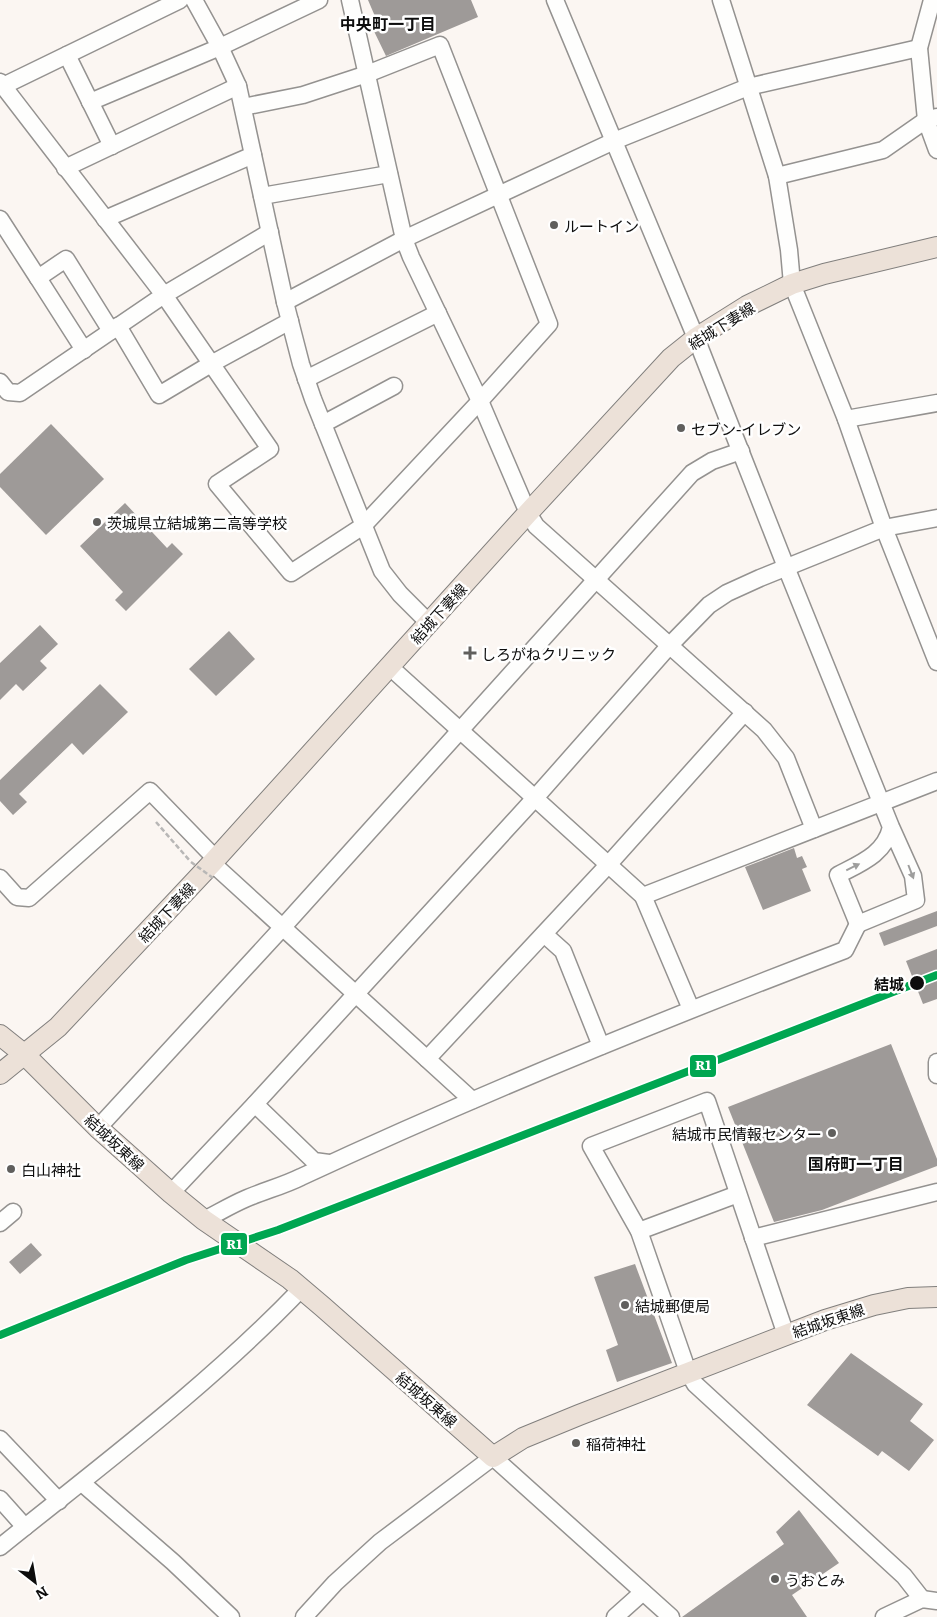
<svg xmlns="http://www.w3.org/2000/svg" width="937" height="1617" font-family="Literata,'Noto Sans JP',serif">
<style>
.building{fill:#9e9a98}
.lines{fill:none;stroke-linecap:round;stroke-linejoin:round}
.minor-casing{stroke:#949290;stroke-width:19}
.major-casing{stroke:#817f7d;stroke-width:22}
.path{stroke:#b8b7b6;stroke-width:2.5;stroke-dasharray:5 2.5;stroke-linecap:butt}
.minor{stroke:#fefefd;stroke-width:16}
.major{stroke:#ece1d8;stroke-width:20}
.path-bridge{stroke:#b8b7b6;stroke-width:2.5;stroke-dasharray:5 2.5;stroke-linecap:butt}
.rail-1-casing{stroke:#fff;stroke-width:11}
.rail-1{stroke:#00a651;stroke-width:8}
.oneway{fill:#9e9e9d}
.poi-dot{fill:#605f5d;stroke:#fff;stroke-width:2}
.stop-dot{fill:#0d0d0d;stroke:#fff;stroke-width:2}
.labels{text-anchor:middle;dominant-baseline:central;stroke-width:5;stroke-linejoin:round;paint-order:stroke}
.poi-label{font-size:15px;fill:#0d0d0d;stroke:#fff;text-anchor:start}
.street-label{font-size:15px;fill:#0d0d0d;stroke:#fff}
.stop-label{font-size:15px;font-weight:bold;fill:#0d0d0d;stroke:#fff;text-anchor:end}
.neighbourhood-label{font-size:16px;font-weight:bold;fill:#0d0d0d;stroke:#fff}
.line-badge{stroke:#fff;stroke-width:2}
.badge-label{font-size:14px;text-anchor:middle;font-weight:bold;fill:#fff}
</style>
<rect width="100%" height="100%" fill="#fbf6f2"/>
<g class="building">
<path d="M 368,0 L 471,0 L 478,17 L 386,56 L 371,25 L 377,21 Z"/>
<path d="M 51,424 L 104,479 L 46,535 L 0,487 L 0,474 Z"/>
<path d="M 125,503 L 167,548 L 172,543 L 183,554 L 126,611 L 115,600 L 123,592 L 80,546 Z"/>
<path d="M 40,625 L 58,644 L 40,661 L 47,668 L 23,691 L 16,684 L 0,700 L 0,663 Z"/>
<path d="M 229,631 L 255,659 L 216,696 L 189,669 Z"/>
<path d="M 100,684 L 128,712 L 83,755 L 72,743 L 19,794 L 27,802 L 13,815 L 0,801 L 0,780 Z"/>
<path d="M 794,848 L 797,858 L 802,856 L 807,867 L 802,869 L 811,891 L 763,910 L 745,867 Z"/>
<path d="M 937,911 L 937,926 L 884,946 L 879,933 Z"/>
<path d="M 937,949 L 937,999 L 923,1004 L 906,961 Z"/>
<path d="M 891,1044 L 937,1159 L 937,1166 L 822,1210 L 774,1222 L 728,1107 Z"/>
<path d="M 31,1243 L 42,1255 L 20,1274 L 9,1262 Z"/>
<path d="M 635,1264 L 672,1363 L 617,1382 L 606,1350 L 618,1345 L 594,1277 Z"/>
<path d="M 851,1353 L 923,1404 L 910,1421 L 934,1440 L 909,1471 L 882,1451 L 878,1456 L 807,1405 Z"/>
<path d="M 799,1510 L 839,1563 L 792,1595 L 807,1617 L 682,1617 L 784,1544 L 776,1532 Z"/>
</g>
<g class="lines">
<defs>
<g id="minor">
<path d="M 194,0 L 220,47 L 238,86 L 285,302 L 301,364 L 313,399 L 382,571 L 400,594 L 429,623"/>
<path d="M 350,0 L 404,239 L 411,257 L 480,401 L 528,513 L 536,526 L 764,730 L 786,758 L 814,829"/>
<path d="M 555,0 L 696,338 L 786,567 L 891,827 L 913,876 L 916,900 L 858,924 L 838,875 C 861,863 885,854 891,827"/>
<path d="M 721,0 L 777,176 L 789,250 L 792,284 L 846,419 L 884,528 L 937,662"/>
<path d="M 932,0 L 919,48 L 926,120 L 937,150"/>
<path d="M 67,55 L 112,146"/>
<path d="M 0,82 L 164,295 L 20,393 L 8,392 L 0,382"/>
<path d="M 3,86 L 180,0"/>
<path d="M 90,102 L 220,47 L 319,0"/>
<path d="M 243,107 L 303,95 L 367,74 L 440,45 L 549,324 L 480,401 L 363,526 L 291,573 L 217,484 L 270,449 L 164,295 L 270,232"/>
<path d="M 65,168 L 238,86"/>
<path d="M 777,176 L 883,150 L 926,120 L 937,117"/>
<path d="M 262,196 L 389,174"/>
<path d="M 0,219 L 38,278 L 66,259 L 111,331"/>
<path d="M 105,219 L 253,155"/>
<path d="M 38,278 L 84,350"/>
<path d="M 285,302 L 404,239 L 614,141 L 748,87 L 919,48"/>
<path d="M 118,326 L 159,395 L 211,364 L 290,321"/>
<path d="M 306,379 L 438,313"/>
<path d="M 846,419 L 937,403"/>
<path d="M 323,424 L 394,386"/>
<path d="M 390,667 L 643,896 L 937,781"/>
<path d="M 212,863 L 472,1100"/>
<path d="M 0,878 L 17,897 L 29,898 L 150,791 L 216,859"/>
<path d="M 643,896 L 691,1009"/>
<path d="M 544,934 L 563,951 L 601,1046"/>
<path d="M 427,1059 L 608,865 L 745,712"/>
<path d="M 937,1062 L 937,1075"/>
<path d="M 255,1104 L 314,1161 L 329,1163"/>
<path d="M 98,1128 L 282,928 L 692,473 L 712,461 L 741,451"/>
<path d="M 171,1193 L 255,1104 L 535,798 L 670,645 L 709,605 L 727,593 L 760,578 L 884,528 L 937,518"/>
<path d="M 204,1220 C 218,1213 231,1205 245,1199 C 263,1191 283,1186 301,1177 C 479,1094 661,1020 845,950 L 858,924"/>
<path d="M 0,1223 L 13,1212"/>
<path d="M 639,1231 L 738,1194"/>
<path d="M 753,1238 L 937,1192"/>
<path d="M 786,1335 L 707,1101 L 591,1146 L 639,1231 L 688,1372 L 695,1384 L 904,1576 L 922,1599"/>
<path d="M 0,1439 L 59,1501"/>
<path d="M 82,1483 L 173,1562 L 231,1617"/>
<path d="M 0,1499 L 25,1527"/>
<path d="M 0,1547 C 103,1464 209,1385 301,1289"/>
<path d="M 304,1617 L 335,1583 L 380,1542 L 493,1457 L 671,1617"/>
<path d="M 615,1617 L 643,1592"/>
<path d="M 884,1617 L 922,1599 L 937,1601"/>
</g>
<g id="major">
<path d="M 0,1035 L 25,1055 L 98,1128 L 171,1193 L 204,1220 L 290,1279 L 323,1307 L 493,1457 L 523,1438 L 579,1415 L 825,1320 L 874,1305 L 908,1298 L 937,1297"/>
<path d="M 0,1074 L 58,1027 L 212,863 L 528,513 L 671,358 L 696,338 L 747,306 L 792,284 L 824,274 L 937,247"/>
</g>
</defs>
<use href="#minor" class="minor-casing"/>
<use href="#major" class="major-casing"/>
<path class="path" d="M 156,822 L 190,861"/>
<use href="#minor" class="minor"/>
<use href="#major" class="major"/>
<path class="path-bridge" d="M 191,862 L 213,878"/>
<defs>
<path id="rail-1" d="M 0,1335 L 186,1260 L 278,1230 L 937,975"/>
</defs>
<use href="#rail-1" class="rail-1-casing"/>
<use href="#rail-1" class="rail-1"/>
</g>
<defs><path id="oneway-solid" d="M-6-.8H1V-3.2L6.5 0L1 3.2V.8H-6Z" transform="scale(1.25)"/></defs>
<g class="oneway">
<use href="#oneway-solid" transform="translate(853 867) rotate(-26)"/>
<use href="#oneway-solid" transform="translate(911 872) rotate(69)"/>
</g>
<g class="poi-dot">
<circle cx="554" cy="225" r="5"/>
<circle cx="681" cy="428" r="5"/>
<circle cx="97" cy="522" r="5"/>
<path d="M467.5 645.5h5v5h5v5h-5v5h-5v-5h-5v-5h5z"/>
<circle cx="832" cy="1133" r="5"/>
<circle cx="11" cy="1169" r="5"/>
<circle cx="625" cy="1305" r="5"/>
<circle cx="576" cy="1443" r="5"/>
<circle cx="775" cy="1579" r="5"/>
</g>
<circle class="stop-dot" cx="917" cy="983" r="8"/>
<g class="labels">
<g class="poi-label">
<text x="564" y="225">ルートイン</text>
<text x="691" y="428">セブン-イレブン</text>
<text x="107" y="522">茨城県立結城第二高等学校</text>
<text x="481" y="653">しろがねクリニック</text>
<text x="822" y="1133" text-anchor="end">結城市民情報センター</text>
<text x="21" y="1169">白山神社</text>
<text x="635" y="1305">結城郵便局</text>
<text x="586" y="1443">稲荷神社</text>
<text x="785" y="1579">うおとみ</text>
</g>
<g class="street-label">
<text transform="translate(721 325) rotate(-32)">結城下妻線</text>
<text transform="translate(438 613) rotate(-48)">結城下妻線</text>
<text transform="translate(166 912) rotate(-47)">結城下妻線</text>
<text transform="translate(115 1142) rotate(43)">結城坂東線</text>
<text transform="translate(828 1320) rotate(-19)">結城坂東線</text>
<text transform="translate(427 1399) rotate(41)">結城坂東線</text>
</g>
<g class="stop-label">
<text x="904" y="983">結城</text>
</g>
<g class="neighbourhood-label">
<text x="388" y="23">中央町一丁目</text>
<text x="856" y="1163">国府町一丁目</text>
</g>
</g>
<g class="line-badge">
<rect x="689" y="1054" width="28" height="24" rx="5" fill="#00a651"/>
<rect x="220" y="1232" width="28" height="24" rx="5" fill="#00a651"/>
</g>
<g class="badge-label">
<text x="703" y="1070">R1</text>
<text x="234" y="1249">R1</text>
</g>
<g transform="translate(35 1582) rotate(149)" stroke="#ffffff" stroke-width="4" paint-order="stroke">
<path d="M0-4L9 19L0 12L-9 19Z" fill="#0d0d0d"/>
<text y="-8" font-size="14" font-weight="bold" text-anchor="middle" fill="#0d0d0d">N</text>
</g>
</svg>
